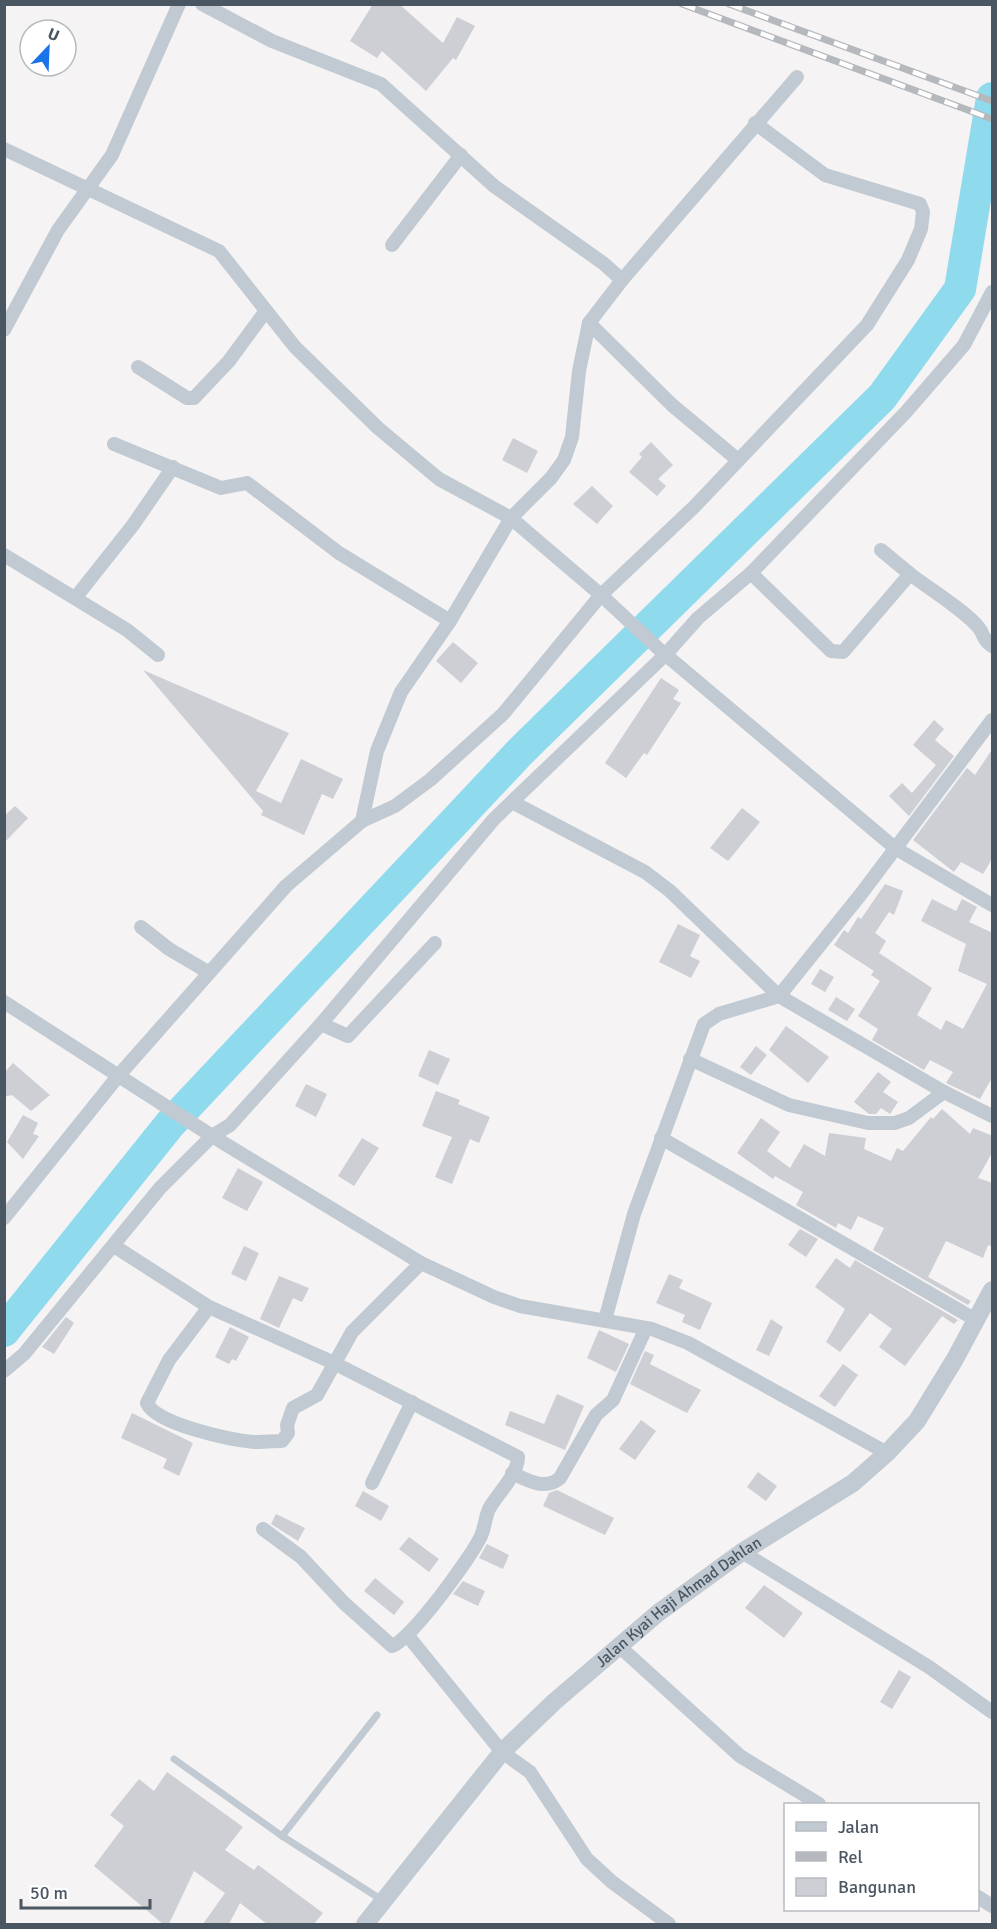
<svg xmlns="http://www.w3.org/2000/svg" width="997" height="1929" font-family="Signika,sans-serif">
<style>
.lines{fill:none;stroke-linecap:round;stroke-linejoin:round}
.river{stroke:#90daee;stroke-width:32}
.building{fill:#cdcfd5}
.service{stroke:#c1cad2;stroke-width:7}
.minor{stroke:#c1cad2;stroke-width:14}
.tertiary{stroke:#c1cad2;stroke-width:18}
.rail-casing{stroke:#b5b8bd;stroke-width:7}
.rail{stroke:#fff;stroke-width:4.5;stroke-dasharray:14;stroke-linecap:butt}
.labels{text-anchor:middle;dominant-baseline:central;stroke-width:6;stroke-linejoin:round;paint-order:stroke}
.street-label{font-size:16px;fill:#4a5661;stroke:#fff}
</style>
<rect width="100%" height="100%" fill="#f5f3f3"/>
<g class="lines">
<path class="river" d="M 4,1331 L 170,1124 L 521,751 L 882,397 L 960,289 L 992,98"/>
</g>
<g class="building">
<path d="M 373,4 L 399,4 L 443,43 L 457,17 L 475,26 L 456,60 L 453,58 L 426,91 L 382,51 L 377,58 L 350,41 Z"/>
<path d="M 513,438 L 538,451 L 527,473 L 502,460 Z"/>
<path d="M 651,442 L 673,465 L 658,479 L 666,486 L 657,496 L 629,472 L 642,457 L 639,454 Z"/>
<path d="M 592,486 L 613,506 L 597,524 L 573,504 Z"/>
<path d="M 453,642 L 478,663 L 461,683 L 436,661 Z"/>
<path d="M 143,670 L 289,733 L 256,791 L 281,803 L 301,759 L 343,779 L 333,799 L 322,794 L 304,835 L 261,815 L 263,811 Z"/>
<path d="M 661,678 L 679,690 L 673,699 L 681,703 L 647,755 L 644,753 L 626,778 L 605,763 Z"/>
<path d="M 934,720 L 944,729 L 935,740 L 954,756 L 909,816 L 889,796 L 902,783 L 912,793 L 936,765 L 913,745 Z"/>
<path d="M 993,748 L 993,857 L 983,874 L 961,862 L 954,872 L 913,840 L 967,768 L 975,775 Z"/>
<path d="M 15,806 L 28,818 L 4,843 L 4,816 Z"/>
<path d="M 742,808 L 760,822 L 728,861 L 710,848 Z"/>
<path d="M 885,884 L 903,891 L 894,915 L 889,912 L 875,933 L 886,941 L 879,953 L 932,988 L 917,1015 L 941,1030 L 946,1020 L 963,1029 L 987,984 L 958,971 L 966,944 L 921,921 L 932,899 L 956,911 L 962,899 L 977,907 L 969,922 L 993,933 L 993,1076 L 980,1099 L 946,1083 L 953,1072 L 930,1060 L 924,1070 L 872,1040 L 878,1029 L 858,1016 L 880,981 L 871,975 L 874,971 L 834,945 L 844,930 L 848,933 L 858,917 L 861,919 Z"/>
<path d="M 678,924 L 700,935 L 690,956 L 700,961 L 691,978 L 659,962 Z"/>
<path d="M 820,969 L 834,977 L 825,992 L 811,984 Z"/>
<path d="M 836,997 L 855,1009 L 847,1021 L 828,1010 Z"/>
<path d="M 786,1026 L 829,1057 L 808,1083 L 769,1050 Z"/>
<path d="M 756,1046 L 767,1055 L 751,1075 L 740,1067 Z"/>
<path d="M 429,1050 L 450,1059 L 438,1085 L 418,1076 Z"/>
<path d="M 13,1063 L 50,1095 L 31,1111 L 12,1095 L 4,1097 L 4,1073 Z"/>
<path d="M 878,1072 L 891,1082 L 883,1092 L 898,1102 L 890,1114 L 881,1108 L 876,1114 L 869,1114 L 854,1102 Z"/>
<path d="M 306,1084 L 327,1094 L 316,1117 L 295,1106 Z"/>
<path d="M 436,1091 L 460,1100 L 458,1104 L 490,1117 L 479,1143 L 470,1139 L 452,1184 L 435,1177 L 452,1137 L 422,1126 Z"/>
<path d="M 942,1109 L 970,1134 L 973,1128 L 993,1136 L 993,1151 L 978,1178 L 993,1183 L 993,1247 L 988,1245 L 983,1258 L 946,1241 L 928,1277 L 971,1301 L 968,1305 L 873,1250 L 884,1228 L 858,1216 L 851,1230 L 838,1223 L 836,1228 L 796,1205 L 803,1192 L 775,1176 L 773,1179 L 737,1153 L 761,1118 L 780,1132 L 767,1151 L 790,1168 L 804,1144 L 825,1156 L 829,1133 L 866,1138 L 864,1149 L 891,1161 L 897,1148 L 903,1151 L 931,1117 L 933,1119 Z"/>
<path d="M 23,1115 L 38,1123 L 33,1134 L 39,1136 L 23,1159 L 7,1142 Z"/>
<path d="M 362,1138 L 379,1148 L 354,1186 L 338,1176 Z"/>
<path d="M 238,1168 L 263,1182 L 247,1211 L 222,1198 Z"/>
<path d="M 800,1229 L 818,1239 L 806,1257 L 788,1245 Z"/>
<path d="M 244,1246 L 259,1253 L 246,1281 L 231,1274 Z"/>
<path d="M 836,1258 L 850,1268 L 855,1260 L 958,1320 L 954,1324 L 942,1316 L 905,1366 L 879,1347 L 892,1329 L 870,1313 L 840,1352 L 826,1342 L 845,1309 L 815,1287 Z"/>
<path d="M 669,1274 L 683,1280 L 679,1288 L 712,1303 L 700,1330 L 682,1322 L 685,1315 L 656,1303 Z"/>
<path d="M 279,1276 L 309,1288 L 302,1302 L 293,1298 L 279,1328 L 260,1319 Z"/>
<path d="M 66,1317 L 74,1323 L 54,1354 L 42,1347 Z"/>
<path d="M 771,1319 L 783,1327 L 769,1356 L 756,1350 Z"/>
<path d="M 230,1327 L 249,1337 L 236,1361 L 232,1359 L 229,1364 L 215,1357 Z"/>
<path d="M 599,1330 L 629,1344 L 616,1372 L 587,1358 Z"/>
<path d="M 645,1351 L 654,1355 L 650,1364 L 701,1390 L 687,1413 L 630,1384 Z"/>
<path d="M 843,1364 L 858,1375 L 835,1407 L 819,1396 Z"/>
<path d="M 557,1394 L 584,1406 L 565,1450 L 505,1425 L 510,1411 L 544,1424 Z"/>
<path d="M 132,1413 L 193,1443 L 179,1476 L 163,1468 L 167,1459 L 121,1438 Z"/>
<path d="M 641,1420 L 656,1431 L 635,1460 L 619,1449 Z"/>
<path d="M 758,1472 L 777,1486 L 766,1501 L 747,1487 Z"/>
<path d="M 557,1490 L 614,1518 L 605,1535 L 543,1506 L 549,1493 Z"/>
<path d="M 363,1491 L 389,1506 L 381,1521 L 355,1506 Z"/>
<path d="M 276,1514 L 305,1528 L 298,1541 L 271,1524 Z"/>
<path d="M 409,1537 L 439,1559 L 429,1572 L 399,1549 Z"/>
<path d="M 487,1544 L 509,1555 L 503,1569 L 479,1558 Z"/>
<path d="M 375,1578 L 404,1602 L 394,1615 L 364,1591 Z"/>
<path d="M 463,1581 L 485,1591 L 478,1606 L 453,1594 Z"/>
<path d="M 764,1585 L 803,1613 L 784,1638 L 745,1608 Z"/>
<path d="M 899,1670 L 911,1677 L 892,1709 L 880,1702 Z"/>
<path d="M 167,1772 L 243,1827 L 225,1850 L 254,1870 L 258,1865 L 323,1913 L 314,1924 L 267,1924 L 240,1903 L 229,1924 L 203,1924 L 225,1893 L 194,1871 L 169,1924 L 163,1924 L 94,1866 L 124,1826 L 110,1815 L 139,1779 L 154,1791 Z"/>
</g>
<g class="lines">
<g class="service">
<path d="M 174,1759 L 282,1836 L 382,1900"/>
<path d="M 282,1836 L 377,1715"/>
</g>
<g class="minor">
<path d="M 202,4 L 272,41 L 381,84 L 494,186 L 603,263 L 622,280 L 589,323 L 579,371 L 572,437 L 564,460 L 551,478 L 511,518 L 450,621 L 401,692 L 377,751 L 362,821"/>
<path d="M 4,149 L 219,251 L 295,347 L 378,428 L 439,479 L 511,518 L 601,595 L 660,650 L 895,848 L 992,905"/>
<path d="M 392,245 L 461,155"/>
<path d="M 622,280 L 797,77"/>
<path d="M 589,323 L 672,405 L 738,460"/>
<path d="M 4,330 L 58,230 L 112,155 L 179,4"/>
<path d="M 138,367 L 187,398 L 194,398 L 229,361 L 265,312"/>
<path d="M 114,444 L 221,488 L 247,483 L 339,553 L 450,621"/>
<path d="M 881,550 L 910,574"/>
<path d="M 4,555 L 127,630 L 158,655"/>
<path d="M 751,573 L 831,651 L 843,652 L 910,574 C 927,587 967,612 979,628 C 985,636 982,639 992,646"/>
<path d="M 76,597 L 133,525 L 173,467"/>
<path d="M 992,720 L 861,894 L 779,996 L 944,1092 L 992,1116"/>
<path d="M 512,802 L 645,872 L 670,891 L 779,996 L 719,1014 L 704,1024 L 634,1214 L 605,1320"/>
<path d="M 141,927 L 169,949 L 208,972"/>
<path d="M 4,1002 L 212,1136 L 421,1263 L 494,1297 L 520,1306 L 652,1329 L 688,1343 L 887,1453"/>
<path d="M 321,1024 L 348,1036 L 435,943"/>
<path d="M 690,1059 L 789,1105 L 868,1123 L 895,1123 L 909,1118 L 944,1092"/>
<path d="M 661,1138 L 976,1320"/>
<path d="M 4,1218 L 119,1075 L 286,886 L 362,821 L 395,806 L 430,780 L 503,714 L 601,595 L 694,507 L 867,325 L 908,260 L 921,229 L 923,212 L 920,204 L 825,175 L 755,123"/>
<path d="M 114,1246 L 209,1307 L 334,1363 L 518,1457 C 518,1475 497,1494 489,1509 C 485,1518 485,1527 481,1536 C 472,1556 411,1640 392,1646 L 344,1603 L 301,1557 L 263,1529"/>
<path d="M 209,1307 L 169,1360 L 147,1403 C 155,1424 231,1440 254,1442 C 263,1442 273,1441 282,1441 L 288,1433 L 287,1425 L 293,1408 L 317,1395 L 352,1332 L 421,1263"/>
<path d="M 4,1371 L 24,1354 L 160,1188 L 212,1136 L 230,1125 L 321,1024 L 494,819 L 666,654 L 698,618 L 751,573 L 906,412 L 964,345 L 992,292"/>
<path d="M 512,1473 C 527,1480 545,1491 560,1478 L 596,1415 L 613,1400 L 646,1328"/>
<path d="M 372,1483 L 412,1402"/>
<path d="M 742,1552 L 929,1667 L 992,1712"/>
<path d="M 408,1636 L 502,1752 L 530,1772 L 587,1859 L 612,1882 L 669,1924"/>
<path d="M 620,1647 L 740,1756 L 819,1804"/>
<path d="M 978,1897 L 992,1906"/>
</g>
<path class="tertiary" id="s1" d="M 365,1924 L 502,1752 L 554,1702 L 658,1613 L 742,1552 L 853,1483 L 887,1453 L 917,1421 L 955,1359 L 992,1290"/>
<defs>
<g id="rail">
<path d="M 682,4 L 992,119"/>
<path d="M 729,4 L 992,101"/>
</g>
</defs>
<use href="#rail" class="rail-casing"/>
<use href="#rail" class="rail"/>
</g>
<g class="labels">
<g class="street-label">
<text stroke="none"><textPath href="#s1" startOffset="452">Jalan Kyai Haji Ahmad Dahlan</textPath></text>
</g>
</g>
<rect width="997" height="1929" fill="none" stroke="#4a5661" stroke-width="12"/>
<rect x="784" y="1803" width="195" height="108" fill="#ffffff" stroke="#b7bbc0" stroke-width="1.5"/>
<rect x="796" y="1822" width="30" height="9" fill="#c1cad2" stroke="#b7bbc0" stroke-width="1.5"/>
<text x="838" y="1833" font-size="18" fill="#4a5661">Jalan</text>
<rect x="796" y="1852" width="30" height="9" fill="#b5b8bd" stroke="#b7bbc0" stroke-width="1.5"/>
<text x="838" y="1863" font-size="18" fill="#4a5661">Rel</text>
<rect x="796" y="1878" width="30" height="18" fill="#cdcfd5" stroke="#b7bbc0" stroke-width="1.5"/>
<text x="838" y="1893" font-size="18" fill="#4a5661">Bangunan</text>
<g transform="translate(48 48) rotate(23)"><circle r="28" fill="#ffffff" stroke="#b7bbc0" stroke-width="1.5"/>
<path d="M0-4.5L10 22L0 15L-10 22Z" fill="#1a73e8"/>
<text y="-9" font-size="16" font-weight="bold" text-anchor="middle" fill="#4a5661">U</text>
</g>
<path d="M21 1899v9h129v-9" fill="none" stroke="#4a5661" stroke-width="3"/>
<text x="30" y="1899" font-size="18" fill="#4a5661" stroke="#ffffff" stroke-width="4.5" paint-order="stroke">50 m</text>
</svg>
